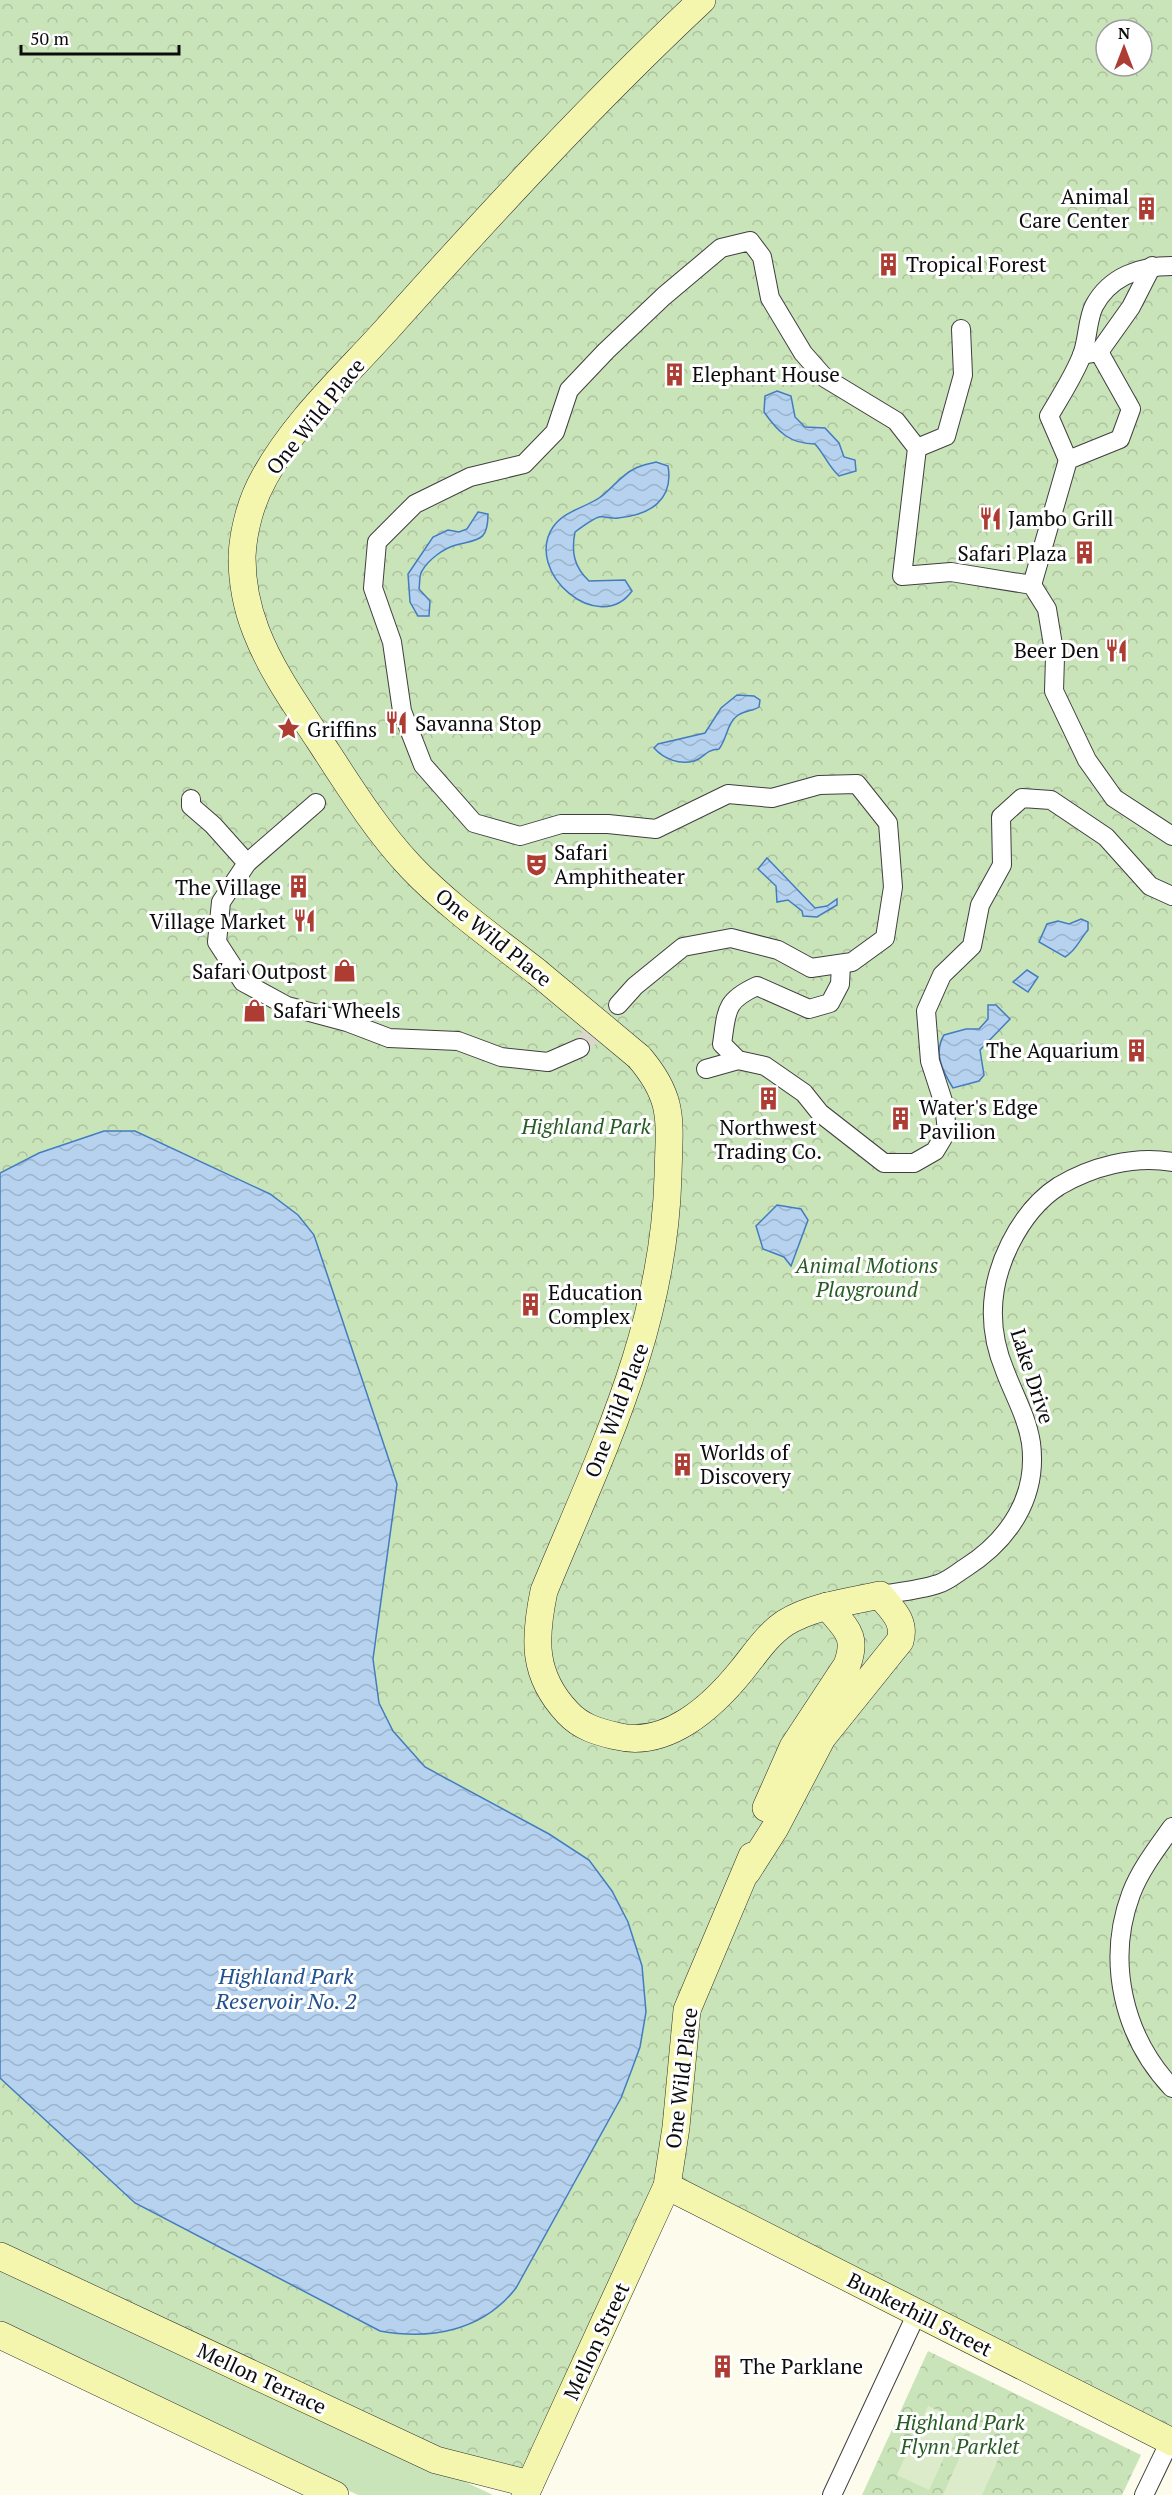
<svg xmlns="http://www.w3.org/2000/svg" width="1172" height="2495" font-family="'PT Serif',serif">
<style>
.grass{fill:#cae4b9}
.park{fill:url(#park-crowns);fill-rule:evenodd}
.pitch{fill:#dcecca}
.water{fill:url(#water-waves);stroke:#447dbf;stroke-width:1.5}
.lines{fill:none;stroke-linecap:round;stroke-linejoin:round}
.street-tunnel{stroke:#d9d8ca;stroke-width:18;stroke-dasharray:18 9;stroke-linecap:butt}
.street-casing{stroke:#3f3f3f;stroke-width:20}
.secondary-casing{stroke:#2e2e2e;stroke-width:28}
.street{stroke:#fff;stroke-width:18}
.secondary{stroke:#f5f6ae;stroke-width:27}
.secondary-bridge-casing{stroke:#2e2e2e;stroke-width:28;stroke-linecap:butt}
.secondary-bridge{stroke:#f5f6ae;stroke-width:27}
.labels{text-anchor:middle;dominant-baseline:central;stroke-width:6;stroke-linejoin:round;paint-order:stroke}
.poi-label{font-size:21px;fill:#0c0c0c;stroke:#fff;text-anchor:start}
.street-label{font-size:21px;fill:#0c0c0c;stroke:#fff}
.park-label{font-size:21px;font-style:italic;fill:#275c23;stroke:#fff}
.water-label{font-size:22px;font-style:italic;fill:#225190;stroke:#fff}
</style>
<defs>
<pattern id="park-crowns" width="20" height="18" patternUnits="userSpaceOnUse" patternTransform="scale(1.5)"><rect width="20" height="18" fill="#cae4b9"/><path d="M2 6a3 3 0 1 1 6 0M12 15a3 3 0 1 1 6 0" fill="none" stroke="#acc29e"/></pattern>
<pattern id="water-waves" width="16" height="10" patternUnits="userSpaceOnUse" patternTransform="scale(1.5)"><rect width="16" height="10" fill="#b6d2ef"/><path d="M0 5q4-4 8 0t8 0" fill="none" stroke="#9bb3cc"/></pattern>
</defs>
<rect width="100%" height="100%" fill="#fdfcec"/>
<path class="grass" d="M 0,2266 L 15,2270 L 493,2495 L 358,2495 L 0,2326 Z"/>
<g class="park">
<path d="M 0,0 L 1172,0 L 1172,2442 L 667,2187 L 530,2484 L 512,2480 L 0,2256 ZM 1106,30 L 1142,30 L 1142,66 L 1106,66 Z"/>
<path d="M 928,2351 L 1141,2455 L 1122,2495 L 862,2495 Z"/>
</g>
<g class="pitch">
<path d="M 928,2406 L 961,2421 L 929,2490 L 897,2475 Z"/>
<path d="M 973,2427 L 1006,2442 L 982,2495 L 943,2495 Z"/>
</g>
<g class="water">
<path d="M 777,391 L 791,396 L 795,417 L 805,427 L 825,428 L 839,443 L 844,457 L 855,460 L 856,471 L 839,476 C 828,466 825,455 815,444 C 790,444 778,432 764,412 L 765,396 Z"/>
<path d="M 656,462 L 668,466 C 674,500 650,515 618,518 C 612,519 605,516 599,517 C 592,519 582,527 575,532 C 571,552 574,567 589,581 L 625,580 L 632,591 C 599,637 523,572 553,527 C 564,511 584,508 599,498 C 611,490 621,475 634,469 C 641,465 649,464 656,462 Z"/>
<path d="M 478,512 L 488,514 C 488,542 478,539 456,545 C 444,548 428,560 422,571 C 419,575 420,584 419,589 L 430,601 L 429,616 L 418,616 L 410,602 L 408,574 L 433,537 L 448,530 L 459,532 L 467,529 Z"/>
<path d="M 737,695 L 754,696 L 760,700 L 759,707 C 753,711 743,711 737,716 C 727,723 727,739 719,749 C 704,750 705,758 694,761 C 679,765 664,759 654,748 L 658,744 L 705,733 L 721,708 Z"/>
<path d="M 767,858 L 815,908 L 827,906 L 837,899 L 837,905 L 817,917 L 803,916 L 802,911 L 788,900 L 777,902 L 776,886 L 758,869 Z"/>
<path d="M 1081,919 L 1088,922 L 1088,930 C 1079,940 1077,950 1065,957 L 1039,942 L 1047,924 L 1058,921 L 1069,924 Z"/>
<path d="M 1027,970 L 1038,977 L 1028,992 L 1013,982 Z"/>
<path d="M 988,1005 L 996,1005 L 1010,1019 L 980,1050 L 984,1075 L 979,1081 L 953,1088 C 943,1072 933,1053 944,1035 L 966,1029 L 979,1029 L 988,1019 Z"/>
<path d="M 104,1131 L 135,1131 L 270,1194 L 298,1215 L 314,1235 L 397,1484 L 373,1659 L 379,1703 L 393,1731 L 425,1767 L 549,1834 L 589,1860 L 612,1891 L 628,1922 L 642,1966 L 646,2012 L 640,2047 L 632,2069 L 621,2098 L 516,2288 C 483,2331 431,2340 380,2331 L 135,2203 L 0,2078 L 0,1173 L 39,1153 Z"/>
<path d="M 777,1205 L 801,1209 L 808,1220 L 791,1266 L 784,1257 L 763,1249 L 756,1226 Z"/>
</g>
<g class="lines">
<path class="street-tunnel" d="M 580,1048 L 618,1005"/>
<defs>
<g id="street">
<path d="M 1099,352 L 1131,307 L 1152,266"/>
<path d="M 917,448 L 946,436 L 963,375 L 961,329"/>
<path d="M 1068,460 L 1049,416 C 1060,397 1074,376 1082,355 C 1088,340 1087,320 1094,306 C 1110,276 1141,266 1172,266"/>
<path d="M 1032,585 L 1068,460 L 1120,439 L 1131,409 L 1099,352 L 1082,355"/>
<path d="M 191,799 L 191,806 L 213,825 L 247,863 L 221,902 L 217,942 L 243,982 L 287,1006 L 347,1022 L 389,1038 L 458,1041 L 501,1057 L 548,1062 L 580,1048"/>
<path d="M 247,863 L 316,803"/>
<path d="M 841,964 L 840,984 L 830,1003 L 809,1009 L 757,986 C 724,1001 727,1011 722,1044 L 738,1060 L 765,1066 L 804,1093 L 820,1113 L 884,1163 L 914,1163 L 935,1151 L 947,1131 L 944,1104 L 930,1061 L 926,1011 L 942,975 L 972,946 L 980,905 L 1002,865 L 1001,817 L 1022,798 L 1051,800 L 1106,837 L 1150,886 L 1172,896"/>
<path d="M 618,1005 L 635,986 L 683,947 L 731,938 L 778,950 L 811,968 L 852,962 L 885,938 L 893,887 L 888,823 L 857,784 L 819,785 L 772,798 L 728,794 L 656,829 L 608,824 L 561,824 L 520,836 L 474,823 L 423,765 L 402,711 L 392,642 L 373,588 L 377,542 L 415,504 L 470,477 L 524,464 L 555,432 L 569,390 L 606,351 L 664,296 L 721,248 L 750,241 L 762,257 L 770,298 L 803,353 L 825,378 L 896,421 L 917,448 L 902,576 L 951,572 L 1032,585 L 1047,609 L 1055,657 L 1054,691 L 1087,760 L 1114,798 L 1172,836"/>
<path d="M 706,1069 L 738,1060"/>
<path d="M 880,1595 C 899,1592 920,1590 938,1584 C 948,1581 957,1573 965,1568 C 1009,1540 1038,1497 1031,1443 C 1027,1417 1014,1395 1005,1371 C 987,1328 989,1286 1010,1244 C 1021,1222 1037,1200 1059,1186 C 1091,1167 1134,1155 1172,1162"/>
<path d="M 1172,1827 C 1157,1848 1140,1870 1131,1894 C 1106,1961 1123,2036 1172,2088"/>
<path d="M 832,2495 L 917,2313"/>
<path d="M 1144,2495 L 1170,2441"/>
</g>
<g id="secondary">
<path d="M 537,972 C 495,939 449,907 411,867 C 376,830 347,783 319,740 C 296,705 271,670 256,631 C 247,608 242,581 242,557 C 243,531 251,501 264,478 C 294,422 346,375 388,328 C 489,215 592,103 702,0"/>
<path d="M 639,1057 C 676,1100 669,1123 668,1176 C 664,1329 601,1453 544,1591 C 534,1639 532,1675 568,1713 C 581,1727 598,1732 616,1736 C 667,1749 713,1706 742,1670 C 755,1654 767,1635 785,1623 C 813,1606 848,1602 880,1595 C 892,1610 906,1621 900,1641 L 822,1738 L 775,1828 L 747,1872"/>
<path d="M 766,1808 L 793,1747 L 847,1665 C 858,1635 846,1629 827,1606"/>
<path d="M 667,2186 L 1172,2442"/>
<path d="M 0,2256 L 436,2460 L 530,2484"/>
<path d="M 0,2335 L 335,2495"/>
<path d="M 525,2495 L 667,2186 L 676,2127 L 687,2010 L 752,1856"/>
</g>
</defs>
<use href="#street" class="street-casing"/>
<use href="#secondary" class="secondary-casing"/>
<use href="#street" class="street"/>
<use href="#secondary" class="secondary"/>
<defs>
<path id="secondary-bridge" d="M 537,972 L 639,1057"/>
</defs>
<use href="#secondary-bridge" class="secondary-bridge-casing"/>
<use href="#secondary-bridge" class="secondary-bridge"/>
</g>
<defs>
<symbol id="building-bare" viewBox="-9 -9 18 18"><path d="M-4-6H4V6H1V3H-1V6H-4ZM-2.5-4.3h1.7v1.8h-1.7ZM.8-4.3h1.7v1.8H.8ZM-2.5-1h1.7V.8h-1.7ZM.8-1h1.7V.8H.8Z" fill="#ad3d32" stroke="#fff" stroke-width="2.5" paint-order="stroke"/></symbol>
<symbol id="restaurant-bare" viewBox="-9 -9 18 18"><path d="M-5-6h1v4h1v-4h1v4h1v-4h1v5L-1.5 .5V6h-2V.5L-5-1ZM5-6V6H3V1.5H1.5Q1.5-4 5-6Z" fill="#ad3d32" stroke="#fff" stroke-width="2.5" paint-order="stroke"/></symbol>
<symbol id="sight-bare" viewBox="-9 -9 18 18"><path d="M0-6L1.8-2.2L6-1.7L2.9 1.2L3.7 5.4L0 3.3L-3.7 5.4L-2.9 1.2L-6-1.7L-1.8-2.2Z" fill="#ad3d32" stroke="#fff" stroke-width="2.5" paint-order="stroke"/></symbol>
<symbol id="theatre-bare" viewBox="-9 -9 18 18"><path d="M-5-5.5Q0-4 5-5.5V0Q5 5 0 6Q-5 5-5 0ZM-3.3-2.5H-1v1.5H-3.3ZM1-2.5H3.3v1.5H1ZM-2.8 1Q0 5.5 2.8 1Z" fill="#ad3d32" stroke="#fff" stroke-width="2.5" paint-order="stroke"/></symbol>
<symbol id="shop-bare" viewBox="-9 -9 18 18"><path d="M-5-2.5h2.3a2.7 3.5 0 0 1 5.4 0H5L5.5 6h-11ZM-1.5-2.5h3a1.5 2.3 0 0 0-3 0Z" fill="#ad3d32" stroke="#fff" stroke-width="2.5" paint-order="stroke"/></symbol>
</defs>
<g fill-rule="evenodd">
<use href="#building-bare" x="1130" y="192" width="33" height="33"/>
<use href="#building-bare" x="872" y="248" width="33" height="33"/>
<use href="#building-bare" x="658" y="358" width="33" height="33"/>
<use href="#restaurant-bare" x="974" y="502" width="33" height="33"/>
<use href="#building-bare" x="1068" y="536" width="33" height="33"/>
<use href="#restaurant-bare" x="1100" y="634" width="33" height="33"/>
<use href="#restaurant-bare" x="380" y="706" width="33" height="33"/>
<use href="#sight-bare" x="272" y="712" width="33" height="33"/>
<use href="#theatre-bare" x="520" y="848" width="33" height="33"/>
<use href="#building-bare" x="282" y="870" width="33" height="33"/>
<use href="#restaurant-bare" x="288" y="904" width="33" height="33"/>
<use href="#shop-bare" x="328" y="954" width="33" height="33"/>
<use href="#shop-bare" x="238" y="994" width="33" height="33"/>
<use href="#building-bare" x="1120" y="1034" width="33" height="33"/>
<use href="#building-bare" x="752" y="1082" width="33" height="33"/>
<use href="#building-bare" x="884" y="1102" width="33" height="33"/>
<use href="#building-bare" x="514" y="1288" width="33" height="33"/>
<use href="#building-bare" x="666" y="1448" width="33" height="33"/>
<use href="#building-bare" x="706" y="2350" width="33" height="33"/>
</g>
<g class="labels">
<g class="poi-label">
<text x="1129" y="196" text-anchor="end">Animal<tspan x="1129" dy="24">Care Center</tspan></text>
<text x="906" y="264">Tropical Forest</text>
<text x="692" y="374">Elephant House</text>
<text x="1008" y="518">Jambo Grill</text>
<text x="1067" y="553" text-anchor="end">Safari Plaza</text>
<text x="1099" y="650" text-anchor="end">Beer Den</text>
<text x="415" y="723">Savanna Stop</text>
<text x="307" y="729">Griffins</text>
<text x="554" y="852">Safari<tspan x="554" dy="24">Amphitheater</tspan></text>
<text x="281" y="887" text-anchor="end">The Village</text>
<text x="286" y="921" text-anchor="end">Village Market</text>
<text x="327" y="971" text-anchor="end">Safari Outpost</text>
<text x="273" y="1010">Safari Wheels</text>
<text x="1119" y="1050" text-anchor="end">The Aquarium</text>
<text x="919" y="1107">Water's Edge<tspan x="919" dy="24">Pavilion</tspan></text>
<text x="768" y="1127" text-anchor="middle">Northwest<tspan x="768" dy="24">Trading Co.</tspan></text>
<text x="548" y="1292">Education<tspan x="548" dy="24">Complex</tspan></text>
<text x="700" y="1452">Worlds of<tspan x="700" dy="24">Discovery</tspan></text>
<text x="740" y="2366">The Parklane</text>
</g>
<g class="street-label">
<text transform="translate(315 416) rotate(-51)">One Wild Place</text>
<text transform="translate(494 937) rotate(39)">One Wild Place</text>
<text transform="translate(1033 1376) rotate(72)">Lake Drive</text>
<text transform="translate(616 1410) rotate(-69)">One Wild Place</text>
<text transform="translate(681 2078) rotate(-83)">One Wild Place</text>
<text transform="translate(920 2314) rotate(27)">Bunkerhill Street</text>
<text transform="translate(596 2341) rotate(-65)">Mellon Street</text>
<text transform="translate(262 2378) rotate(25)">Mellon Terrace</text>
</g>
<g class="park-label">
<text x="586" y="1126">Highland Park</text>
<text x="867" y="1265">Animal Motions<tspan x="867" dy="24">Playground</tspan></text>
<text x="960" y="2422">Highland Park<tspan x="960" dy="24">Flynn Parklet</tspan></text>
</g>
<g class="water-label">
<text x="286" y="1975">Highland Park<tspan x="286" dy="25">Reservoir No. 2</tspan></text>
</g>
</g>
<g transform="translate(1124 48)"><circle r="28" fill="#ffffff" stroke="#9e9e9e" stroke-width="1.5"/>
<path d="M0-4.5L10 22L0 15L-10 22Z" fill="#ad3d32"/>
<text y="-9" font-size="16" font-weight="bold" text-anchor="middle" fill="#0c0c0c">N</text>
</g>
<path d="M21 45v9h158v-9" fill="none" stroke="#0c0c0c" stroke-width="3"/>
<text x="30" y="45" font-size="18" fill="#0c0c0c" stroke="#ffffff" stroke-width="4.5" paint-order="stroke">50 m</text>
</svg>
